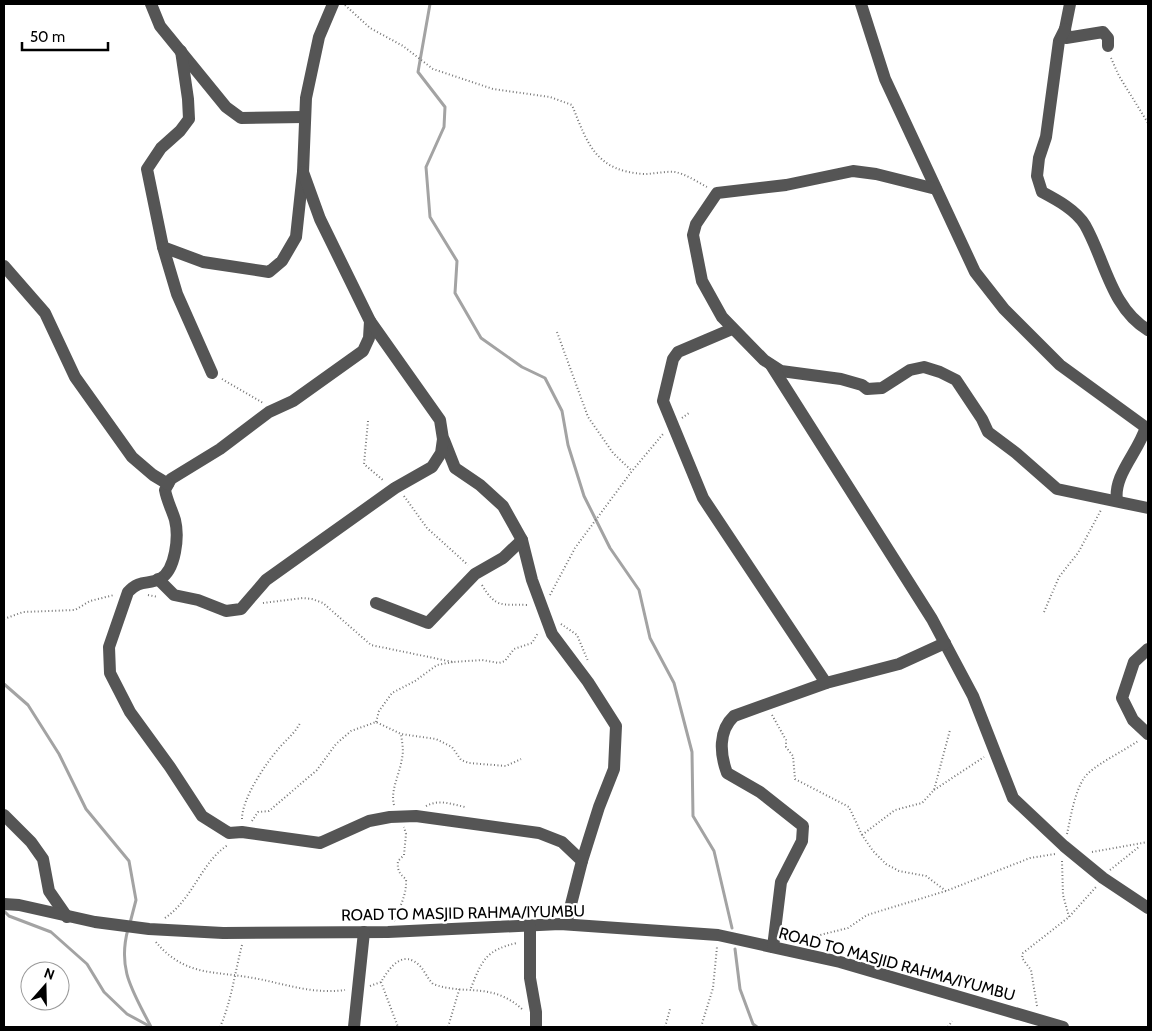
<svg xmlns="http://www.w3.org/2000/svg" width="1152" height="1031" font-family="Cabin,sans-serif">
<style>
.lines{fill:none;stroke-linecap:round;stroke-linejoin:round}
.stream{stroke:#a3a3a3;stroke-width:3}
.path{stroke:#777;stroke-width:2;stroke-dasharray:1 2.5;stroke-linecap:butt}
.minor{stroke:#555;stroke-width:12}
.labels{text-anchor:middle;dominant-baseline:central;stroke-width:4.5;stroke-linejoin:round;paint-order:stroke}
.street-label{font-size:16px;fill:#000;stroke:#fff}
</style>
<rect width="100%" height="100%" fill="#fff"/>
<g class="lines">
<g class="stream">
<path d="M 430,4 L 418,72 L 445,107 L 444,127 L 426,167 L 430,217 L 457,261 L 455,293 L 481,338 L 522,367 L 545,378 L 562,411 L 568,445 L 584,496 L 610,548 L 639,590 L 650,638 L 674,683 L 692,752 L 693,816 L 714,851 L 732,928"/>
<path d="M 4,684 L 28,705 L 59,754 L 86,809 L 129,861 L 136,900 L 130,923"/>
<path d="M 4,911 L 9,916 L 51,932 L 87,964 L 104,992 L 127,1014 L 151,1027"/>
<path d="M 128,929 C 117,970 133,991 151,1027"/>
<path d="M 735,949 L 740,989 L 753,1024 L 757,1027"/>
</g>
<g class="path">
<path d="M 345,5 L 370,28 L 403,46 L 433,69 L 493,89 L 550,97 L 572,105 C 588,145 596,171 644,174 C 654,174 665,171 675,172 C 686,174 697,182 707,187"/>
<path d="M 1111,58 L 1119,76 L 1148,123"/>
<path d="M 557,332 L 588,417 L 613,453 L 632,471"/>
<path d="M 222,379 L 263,403"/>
<path d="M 682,418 L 689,413"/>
<path d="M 368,421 L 364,464 L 384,481"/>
<path d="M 404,496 L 427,528 L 468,565"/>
<path d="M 482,585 C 496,609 502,604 528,605"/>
<path d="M 148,595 L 158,597"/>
<path d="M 550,595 L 575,548 L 632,471 L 663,434"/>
<path d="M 263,603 L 303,598 L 312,599 L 323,603 L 371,645 L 453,662 L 482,660 L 499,663 L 505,661 L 514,649 L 532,643 L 538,633"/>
<path d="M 1044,612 L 1059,577 L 1078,553 L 1101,510"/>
<path d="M 4,619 L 23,612 L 75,610 L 90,601 L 114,595"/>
<path d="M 561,624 L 577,635 L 588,661"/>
<path d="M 772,715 L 786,740 L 786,747 L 793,756 L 795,779 L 849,807 L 862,835 L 873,851 L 886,864 L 899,871 L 926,876 L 946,891"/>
<path d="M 376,722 L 379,711 L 392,693 L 415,681 L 437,665 L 453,662"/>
<path d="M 934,790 L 984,757"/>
<path d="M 394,805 C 390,790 400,774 402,758 C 404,751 402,742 401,734"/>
<path d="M 426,806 C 439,799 451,804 465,807"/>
<path d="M 242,819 C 242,798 266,763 280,747 C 287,739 295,733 300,723"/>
<path d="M 252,821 L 258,812 L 269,811 L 317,770 L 336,744 L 351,731 L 376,722 L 401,734 L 436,739 L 452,747 L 461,760 L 469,763 L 506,766 L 521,759"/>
<path d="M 1067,834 C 1071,816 1074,794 1084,778 C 1092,766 1124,751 1138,741"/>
<path d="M 862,835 L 895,810 L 922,803 L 934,790 L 950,730"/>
<path d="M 1092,852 L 1148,842"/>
<path d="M 1062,861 L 1063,895 L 1069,917"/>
<path d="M 1110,870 L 1140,846"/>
<path d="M 165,918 C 194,898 201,862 228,845"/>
<path d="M 394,921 C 400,907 407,894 406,879 C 399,874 397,869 398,861 L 404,855 L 406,834 L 404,827"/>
<path d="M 800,940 L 848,928 L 867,915 L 946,891 L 1030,858 L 1055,854"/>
<path d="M 156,942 C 163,951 173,959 183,964 C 203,974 225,973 247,977 C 281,982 310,995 345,990"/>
<path d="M 381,982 L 398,1027"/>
<path d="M 370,986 L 381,982 C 390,967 403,948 421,967 C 425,972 428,979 433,984 C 465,996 492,981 523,1010"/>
<path d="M 471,988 C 482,960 486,950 517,943"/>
<path d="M 1037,1006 L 1031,970 L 1022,958 L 1023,953 L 1069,917 L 1096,887"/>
<path d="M 220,1027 C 231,1003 235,972 242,945"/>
<path d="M 448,1027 L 460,987"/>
<path d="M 665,1027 L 670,1009"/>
<path d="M 701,1027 L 713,988 L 717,947"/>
<path d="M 948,1027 L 952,1021"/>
</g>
<g class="minor">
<path d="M 151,4 L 160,26 L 226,107 L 241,118 L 304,117"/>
<path d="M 861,4 L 885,79 L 975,272 L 1004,309 L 1060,365 L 1148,429"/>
<path d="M 1070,4 L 1065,29 L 1066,38 L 1103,32 L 1108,38 L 1108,46"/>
<path d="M 1065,29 L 1059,41 L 1046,137 L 1039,158 L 1037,176 L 1042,192 C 1057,200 1076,210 1085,225 C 1105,260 1111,308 1148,330"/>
<path d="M 181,51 L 188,99 L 189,119 L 180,131 L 161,148 L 147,169 L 163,247 L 203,262 L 269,272 L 282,261 L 296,237 L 303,172 L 306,98 L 319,37 L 333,4"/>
<path d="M 303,172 L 320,219 L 370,321 L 369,338 L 363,351 L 293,401 L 269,412 L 220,449 L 171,479 L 165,490 C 167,501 172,510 175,520 C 179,536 176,570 160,579 C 148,585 140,579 128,592 L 109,647 L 110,673 L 130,712 L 170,767 L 202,816 L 229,833 L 242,832 L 320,843 L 369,821 L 390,817 L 416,816 L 539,833 L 562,842 L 582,861 L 566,924"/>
<path d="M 936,189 L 876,174 L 853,171 L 786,185 L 717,193 L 696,224 L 693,235 L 702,281 L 722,317 L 764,360 L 781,371 L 841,379 L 862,385 L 867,389 L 882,388 L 910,370 L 924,367 L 940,372 L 956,380 L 982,419 L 988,432 L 1016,453 L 1057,489 L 1148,508"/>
<path d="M 163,247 L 177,294 L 212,373"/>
<path d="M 4,266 L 45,313 L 75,377 L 132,457 L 153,475 L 168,484"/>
<path d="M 732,329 L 678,352 L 673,359 L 663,401 L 703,498 L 826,683"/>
<path d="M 771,365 L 932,619 L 973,696 L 1013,798 L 1064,846 L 1103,878 L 1148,908"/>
<path d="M 444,440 L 455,468 L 480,485 L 503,506 L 522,540 L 532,580 L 552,634 L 588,682 L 616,726 L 614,769 L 599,807 L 582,861"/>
<path d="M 1117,501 C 1113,475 1138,453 1146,427"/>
<path d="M 158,579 L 174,595 L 198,600 L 226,611 L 241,609 L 266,580 L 294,560 L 395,488 L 432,467 L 441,453 L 443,439 L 440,420 L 370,321"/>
<path d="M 376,603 L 428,623 L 475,574 L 503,558 L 522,540"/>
<path d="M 1148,649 L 1134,662 L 1122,698 L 1133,720 L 1148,734"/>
<path d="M 4,815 L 31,842 L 43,859 L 49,891 L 67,917"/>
<path d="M 4,904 L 19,905 L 95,922 L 149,929 L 223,933 L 388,932 L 560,924 L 718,935 L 840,962 L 1063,1027"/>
<path d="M 530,926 L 530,978 L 536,1012 L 536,1027"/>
<path d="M 773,947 L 781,882 L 802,841 L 803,826 L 760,792 L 727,773 C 720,754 718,731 734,716 L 826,683 L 899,664 L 945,643"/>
<path d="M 354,1027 L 364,932"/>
</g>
</g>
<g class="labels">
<g class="street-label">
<text transform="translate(463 913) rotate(-1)">ROAD TO MASJID RAHMA/IYUMBU</text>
<text transform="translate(897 964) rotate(15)">ROAD TO MASJID RAHMA/IYUMBU</text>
</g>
</g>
<rect width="1152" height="1031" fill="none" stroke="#000000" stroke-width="10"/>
<g transform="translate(45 986) rotate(20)"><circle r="24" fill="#ffffff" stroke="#999999"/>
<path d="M0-4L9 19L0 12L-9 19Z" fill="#000000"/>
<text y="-8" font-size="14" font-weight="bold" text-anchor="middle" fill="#000000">N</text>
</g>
<path d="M22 42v8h86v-8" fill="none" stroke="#000000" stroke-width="2.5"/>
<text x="30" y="42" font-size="15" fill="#000000" stroke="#ffffff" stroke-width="4" paint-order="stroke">50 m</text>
</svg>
